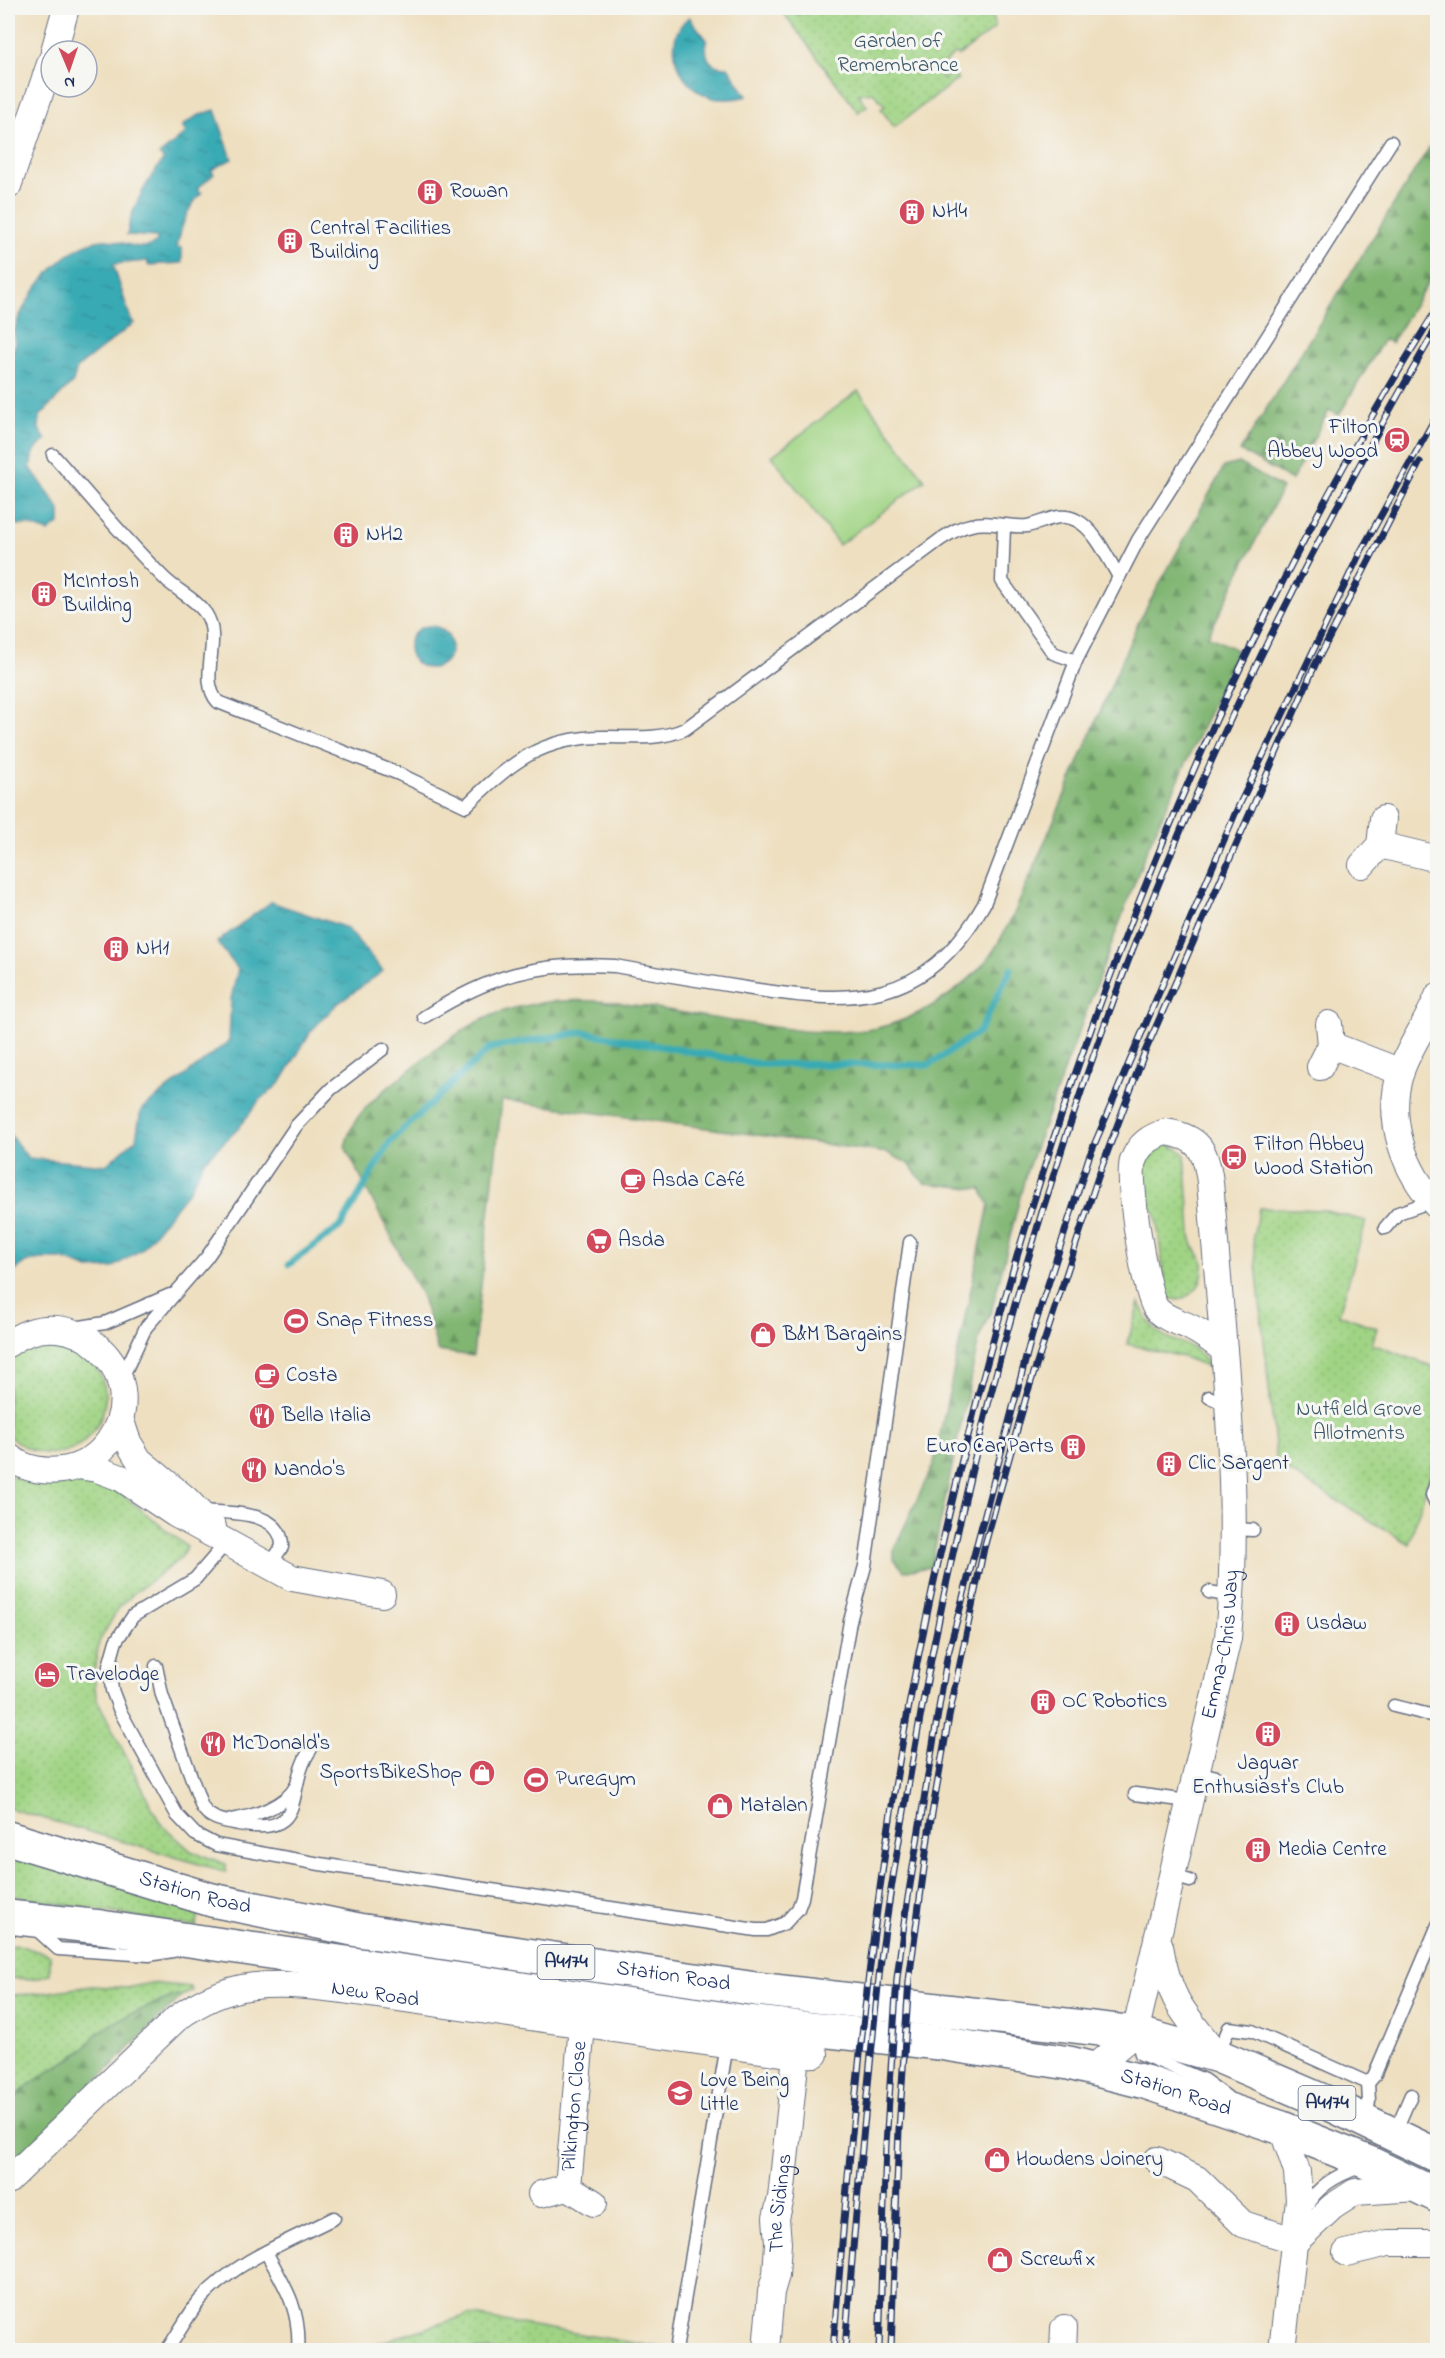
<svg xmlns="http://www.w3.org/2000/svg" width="1445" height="2358" font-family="'Indie Flower',sans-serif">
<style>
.grass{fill:url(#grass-dots);stroke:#5e8271;stroke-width:1.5}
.forest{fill:url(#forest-firs);stroke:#4e7268;stroke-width:1.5}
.pitch{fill:#a0d484;stroke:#5e8271;stroke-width:1.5}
.water{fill:url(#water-ripples);stroke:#2a6c89;stroke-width:1.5}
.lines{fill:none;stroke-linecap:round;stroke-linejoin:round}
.stream{stroke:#39aab4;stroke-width:7}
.lane-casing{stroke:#656d80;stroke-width:15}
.street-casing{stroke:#656d80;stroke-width:28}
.primary-casing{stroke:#656d80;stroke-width:36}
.lane{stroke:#fff;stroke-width:12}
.street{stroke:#fff;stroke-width:26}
.primary{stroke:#fff;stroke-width:33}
.rail-casing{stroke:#1b2f5e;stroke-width:7}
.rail{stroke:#f6f6f2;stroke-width:4.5;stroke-dasharray:14;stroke-linecap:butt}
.labels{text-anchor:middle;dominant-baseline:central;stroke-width:6;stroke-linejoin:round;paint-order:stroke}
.shield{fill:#f6f6f2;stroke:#5d6b8a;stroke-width:1.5}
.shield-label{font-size:20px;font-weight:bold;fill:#1b2f5e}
.park-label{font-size:21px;fill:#3c5868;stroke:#f6f6f2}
.poi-label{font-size:21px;fill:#1b2f5e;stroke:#f6f6f2;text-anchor:start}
.street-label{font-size:21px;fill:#1b2f5e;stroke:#f6f6f2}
</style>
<defs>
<pattern id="grass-dots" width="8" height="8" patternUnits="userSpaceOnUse" patternTransform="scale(1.5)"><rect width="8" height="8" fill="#a0d484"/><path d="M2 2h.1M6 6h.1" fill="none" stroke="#89b674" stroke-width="1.8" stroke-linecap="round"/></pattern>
<pattern id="forest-firs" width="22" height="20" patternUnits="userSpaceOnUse" patternTransform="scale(1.5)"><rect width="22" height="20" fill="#80b672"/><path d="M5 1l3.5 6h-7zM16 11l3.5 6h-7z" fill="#689461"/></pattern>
<pattern id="water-ripples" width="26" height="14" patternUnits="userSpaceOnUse" patternTransform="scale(1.5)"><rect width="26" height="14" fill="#39aab4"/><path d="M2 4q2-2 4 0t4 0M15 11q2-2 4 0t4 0" fill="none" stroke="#2f8b96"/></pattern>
</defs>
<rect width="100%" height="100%" fill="#f6f6f2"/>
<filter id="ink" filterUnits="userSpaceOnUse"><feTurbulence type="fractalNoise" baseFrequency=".0167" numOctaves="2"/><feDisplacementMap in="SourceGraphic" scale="12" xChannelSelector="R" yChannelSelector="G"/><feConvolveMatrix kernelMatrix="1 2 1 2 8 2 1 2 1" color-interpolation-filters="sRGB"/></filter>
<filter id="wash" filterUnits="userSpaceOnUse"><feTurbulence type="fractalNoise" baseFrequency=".008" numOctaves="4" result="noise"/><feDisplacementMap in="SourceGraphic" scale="24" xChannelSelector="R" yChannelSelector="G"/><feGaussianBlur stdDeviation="1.35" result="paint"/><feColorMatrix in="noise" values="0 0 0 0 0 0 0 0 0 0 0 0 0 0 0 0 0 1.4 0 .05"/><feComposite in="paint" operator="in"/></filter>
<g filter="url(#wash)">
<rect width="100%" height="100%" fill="#eedfc0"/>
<g class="grass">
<path d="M 780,8 L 793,8 L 799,15 L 808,8 L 992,8 L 995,28 L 958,56 L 955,53 C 947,61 939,67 943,79 L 953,72 L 958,79 L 894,127 L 881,109 L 885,106 L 873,92 L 858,94 L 867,106 L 858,112 Z"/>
<path d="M 1164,1143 L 1177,1148 L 1185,1155 L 1192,1244 L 1203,1261 C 1205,1285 1192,1302 1167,1299 L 1156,1215 L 1141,1195 L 1140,1163 Z"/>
<path d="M 1259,1208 L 1322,1210 L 1366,1221 L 1339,1314 L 1377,1328 L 1372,1344 L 1437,1368 L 1437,1452 L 1409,1544 L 1277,1464 L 1253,1236 Z"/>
<path d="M 1139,1303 C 1144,1313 1149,1325 1158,1332 C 1179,1347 1194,1339 1209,1367 L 1183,1357 L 1127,1344 Z"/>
<path d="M 54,1342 C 157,1367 85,1502 8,1435 L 8,1361 C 22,1347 34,1343 54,1342 Z"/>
<path d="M 8,1475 L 31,1483 L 53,1485 L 85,1481 L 107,1482 L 187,1547 L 180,1559 L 134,1593 L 118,1609 L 99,1642 L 94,1673 L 96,1697 L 160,1823 L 191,1851 L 226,1864 L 226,1872 L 8,1808 Z"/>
<path d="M 8,1847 L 200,1909 L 196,1927 L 8,1895 Z"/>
<path d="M 18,1945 L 50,1955 L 50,1974 L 34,1979 L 8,1978 L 8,1946 Z"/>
<path d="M 151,1983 L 191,1987 L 192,1991 L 181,1997 L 177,1995 L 96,2034 L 86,2048 L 16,2096 L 8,2105 L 8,1995 L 34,1994 L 92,1986 L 127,1988 Z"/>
<path d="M 468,2315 L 669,2349 L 669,2350 L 356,2350 Z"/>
</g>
<g class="forest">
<path d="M 1437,135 L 1437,268 L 1391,343 L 1384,339 L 1339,415 L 1329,410 L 1292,480 L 1240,451 Z"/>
<path d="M 1239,463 L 1282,488 L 1208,636 L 1237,650 L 1146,852 L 1026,1173 L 992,1309 L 979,1338 L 931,1567 L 904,1571 L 894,1559 L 894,1549 L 934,1463 L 989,1205 L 981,1189 L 924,1183 L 909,1164 L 888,1153 L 502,1100 L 473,1356 L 438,1351 L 422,1297 L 345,1147 C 353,1110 379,1096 407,1072 C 434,1050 465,1025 498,1013 C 569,988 641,1006 713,1018 C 743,1023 773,1027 803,1031 C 826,1032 850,1033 872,1029 C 916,1021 969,988 994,950 C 1001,939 1007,926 1014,914 L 1137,625 L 1224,467 Z"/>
<path d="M 177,1995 L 181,1997 L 8,2169 L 8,2105 C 30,2080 54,2069 82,2051 C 89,2046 91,2038 97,2034 C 121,2016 150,2006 177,1995 Z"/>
</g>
<path class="pitch" d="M 858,391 L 925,480 L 839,545 L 772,456 Z"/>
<g class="water">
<path d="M 689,17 L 707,40 C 704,57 709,68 728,67 L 747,96 C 735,99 721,101 710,97 C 678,86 660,40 689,17 Z"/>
<path d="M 215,110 L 232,159 L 211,170 L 214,174 L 197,189 L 202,193 C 187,207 181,227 177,247 L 182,248 L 182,263 L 148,265 L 148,261 L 113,264 L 131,320 L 134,323 L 77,368 L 73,382 L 40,416 L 39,429 L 46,440 L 34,451 L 30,467 L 60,510 L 60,523 L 48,532 L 29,525 L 8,524 L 8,352 L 15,348 C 15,342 13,335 15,329 C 24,296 66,243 103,240 C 122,238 139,255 157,242 L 157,237 L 127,235 C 131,206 147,182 164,159 L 159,155 L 186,133 L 182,126 L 197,116 Z"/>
<circle cx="430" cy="647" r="21"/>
<path d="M 271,902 L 347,928 L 383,971 L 336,1005 L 311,1031 L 281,1082 L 259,1101 L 238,1129 L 204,1161 L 190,1189 L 142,1249 L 112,1268 L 89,1269 L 62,1259 L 39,1259 L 23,1264 L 8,1278 L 8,1132 L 28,1158 L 106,1165 L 136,1139 L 141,1110 L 229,1041 L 231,999 L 238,969 L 217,942 Z"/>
</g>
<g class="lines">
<path class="stream" d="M 289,1264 L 341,1226 L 390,1142 L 490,1048 L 583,1032 L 759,1064 L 929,1065 L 979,1032 L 1011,969"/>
</g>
</g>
<g filter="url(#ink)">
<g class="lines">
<defs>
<g id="lane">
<path d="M 53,455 C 90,496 125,540 164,578 C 177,591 195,598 206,614 C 223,640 197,679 218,702 L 399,774 L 466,806 C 509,763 543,736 607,737 C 632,737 661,740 685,729 L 941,539 C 950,533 960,527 971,525 C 989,520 1008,528 1027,526 C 1044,523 1059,511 1076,520 C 1095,529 1108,559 1118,575"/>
<path d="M 1004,527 L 1002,581 L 1053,653 L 1076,661"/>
<path d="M 424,1017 C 489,976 537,961 615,966 C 658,974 702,981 746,988 C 852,1005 924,1008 984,904 L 1076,661 L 1138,540 L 1391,142"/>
<path d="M 1385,1228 L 1398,1213 L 1432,1201"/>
<path d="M 74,1328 L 105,1323 L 170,1295"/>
<path d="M 121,1380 L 146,1327 L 207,1257 L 296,1126 L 331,1089 L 383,1049"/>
<path d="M 1209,1397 L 1228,1405"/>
<path d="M 1438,1477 L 1432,1495 L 1438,1508"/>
<path d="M 202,1511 C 228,1513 283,1510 282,1547 L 268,1567"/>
<path d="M 1232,1529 L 1253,1530"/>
<path d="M 227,1542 L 195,1579 L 133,1616 L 116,1641 L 109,1666 L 112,1690 L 120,1711 L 177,1815 L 195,1834 L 216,1845 L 320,1864 L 756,1930 L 767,1930 L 785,1923 L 798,1909 L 802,1898 L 850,1621 L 865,1566 L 910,1242"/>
<path d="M 1209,1592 L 1232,1596"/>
<path d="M 156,1666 L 162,1695 L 202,1807 C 210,1820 225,1821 238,1824 C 312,1838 283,1788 311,1749"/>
<path d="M 1394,1706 L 1438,1717"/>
<path d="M 1196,1772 L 1217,1777"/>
<path d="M 1135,1794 L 1188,1801"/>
<path d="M 231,1820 C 252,1817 286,1806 296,1786"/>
<path d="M 1170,1875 L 1190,1881"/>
<path d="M 35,1928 L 58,1949 L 149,1955 L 178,1950"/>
<path d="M 1136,2037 L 1141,2054 L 1204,2080 L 1227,2097"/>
<path d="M 1218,2054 L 1229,2028 L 1252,2031 L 1368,2083"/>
<path d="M 1368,2083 L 1374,2076 L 1438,1925"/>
<path d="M 1366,2121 L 1369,2101 L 1368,2083"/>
<path d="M 1394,2134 L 1411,2095"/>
<path d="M 1304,2209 C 1318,2186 1335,2176 1360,2167"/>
<path d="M 266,2252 C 285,2286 301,2310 298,2350"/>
<path d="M 167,2350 C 178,2334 188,2315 200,2300 C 235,2261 289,2241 334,2218"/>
<path d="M 676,2350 L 727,2045"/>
</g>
<g id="street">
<path d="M 54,51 L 66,8"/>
<path d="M 8,186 L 51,61"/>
<path d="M 1380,845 L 1438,859"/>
<path d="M 1362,865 L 1380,845 L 1383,819"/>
<path d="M 1438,996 C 1428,1022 1410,1045 1401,1071 C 1385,1119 1404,1172 1438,1207"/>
<path d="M 1331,1045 L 1401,1072"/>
<path d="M 1320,1067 L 1331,1045 L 1329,1024"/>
<path d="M 1166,1132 C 1199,1137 1206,1150 1210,1182 L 1224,1350 C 1213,1341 1202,1333 1190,1327 C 1179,1322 1166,1319 1157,1310 C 1145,1296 1127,1178 1133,1161 C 1139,1144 1150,1137 1166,1132 Z"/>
<path d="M 8,1344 C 72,1295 156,1374 109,1441 C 99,1455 85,1465 68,1469 C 47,1473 24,1470 8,1456"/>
<path d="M 120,1418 L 128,1442 L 139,1460 L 186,1499 L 213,1527"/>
<path d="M 78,1466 L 97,1469 L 121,1478 L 175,1514 L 292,1578 L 382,1594"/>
<path d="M 1160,1946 C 1169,2001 1184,2013 1218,2056"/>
<path id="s1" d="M 1093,2068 L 1135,2033 L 1228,1638 C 1237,1543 1232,1445 1224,1350"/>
<path d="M 1282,2128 L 1297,2172 L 1299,2200 L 1282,2350"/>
<path d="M 1157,2160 L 1197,2179 L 1243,2224 L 1296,2241"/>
<path id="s2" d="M 8,2181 L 176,2019 C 229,1979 272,1982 335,1989 L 796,2055 L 815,2054"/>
<path id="s3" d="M 568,2187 L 582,2025"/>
<path d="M 541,2194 L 568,2187 L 594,2203"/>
<path d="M 1296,2241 L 1332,2207 L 1355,2192 L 1418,2188"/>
<path d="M 1346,2253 L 1388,2243 L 1438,2243"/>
<path id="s4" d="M 766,2350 L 771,2292 L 776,2275 L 778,2243 L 776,2218 L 781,2198 L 796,2055"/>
<path d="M 1063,2350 L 1064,2328"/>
</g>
<g id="primary">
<path id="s5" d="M 8,1838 L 212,1900 L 358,1930 L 756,1989 L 1135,2033 L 1218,2056 L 1332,2105 L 1438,2156"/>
<path id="s6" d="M 8,1917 L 101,1927 L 747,2022 L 939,2043 L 1069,2063 L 1145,2082 L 1282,2128 L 1369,2163 L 1438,2196"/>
</g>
</defs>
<use href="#lane" class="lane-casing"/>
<use href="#street" class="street-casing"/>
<use href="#primary" class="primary-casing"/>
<use href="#lane" class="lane"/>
<use href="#street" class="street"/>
<use href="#primary" class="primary"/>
<defs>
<g id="rail">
<path d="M 833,2350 C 852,2117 873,1883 919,1653 C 1013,1184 1182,713 1438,307"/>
<path d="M 845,2350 C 854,2226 866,2101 879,1977 C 886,1910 899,1843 910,1776 C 960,1477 1039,1182 1152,900 C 1232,700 1331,511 1438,325"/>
<path d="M 879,2350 L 886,2145 L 897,1978 L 905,1916 L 947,1658 L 1033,1331 L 1089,1157 L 1235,814 L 1360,553 L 1438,413"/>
<path d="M 891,2350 L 899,2129 L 909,1980 L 929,1831 L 949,1717 L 984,1548 L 1027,1394 L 1098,1177 L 1144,1054 L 1315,665 L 1420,462"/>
</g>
</defs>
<use href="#rail" class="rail-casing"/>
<use href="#rail" class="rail"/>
</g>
</g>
<defs>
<symbol id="building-disc" viewBox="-11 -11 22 22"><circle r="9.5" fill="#d1495b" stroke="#f6f6f2"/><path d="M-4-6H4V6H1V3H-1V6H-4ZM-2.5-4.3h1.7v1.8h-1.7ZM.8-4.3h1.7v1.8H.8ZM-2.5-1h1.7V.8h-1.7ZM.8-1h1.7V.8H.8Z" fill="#fff"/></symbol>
<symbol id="station-disc" viewBox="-11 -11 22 22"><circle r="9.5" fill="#d1495b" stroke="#f6f6f2"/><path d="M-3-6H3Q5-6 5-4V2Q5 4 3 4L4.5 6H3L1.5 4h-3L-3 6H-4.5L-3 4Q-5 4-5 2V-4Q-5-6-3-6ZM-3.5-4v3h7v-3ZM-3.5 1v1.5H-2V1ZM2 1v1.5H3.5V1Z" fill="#fff"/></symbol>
<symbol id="bus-disc" viewBox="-11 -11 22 22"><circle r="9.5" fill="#d1495b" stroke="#f6f6f2"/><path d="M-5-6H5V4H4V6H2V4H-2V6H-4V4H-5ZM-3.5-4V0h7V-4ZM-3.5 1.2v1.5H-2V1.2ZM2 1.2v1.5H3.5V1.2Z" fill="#fff"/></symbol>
<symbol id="cafe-disc" viewBox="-11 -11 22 22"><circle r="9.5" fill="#d1495b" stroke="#f6f6f2"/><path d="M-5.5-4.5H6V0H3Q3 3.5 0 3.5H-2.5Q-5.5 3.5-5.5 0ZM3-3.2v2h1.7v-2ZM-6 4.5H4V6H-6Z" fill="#fff"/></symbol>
<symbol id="supermarket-disc" viewBox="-11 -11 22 22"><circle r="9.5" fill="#d1495b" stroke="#f6f6f2"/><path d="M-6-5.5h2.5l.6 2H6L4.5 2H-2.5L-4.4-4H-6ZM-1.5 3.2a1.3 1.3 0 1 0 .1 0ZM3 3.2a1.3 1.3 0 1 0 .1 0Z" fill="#fff"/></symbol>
<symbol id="stadium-disc" viewBox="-11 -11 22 22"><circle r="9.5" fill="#d1495b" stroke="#f6f6f2"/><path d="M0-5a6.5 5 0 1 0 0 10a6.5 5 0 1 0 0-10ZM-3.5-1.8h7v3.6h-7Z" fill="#fff"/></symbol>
<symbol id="shop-disc" viewBox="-11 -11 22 22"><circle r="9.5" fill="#d1495b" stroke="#f6f6f2"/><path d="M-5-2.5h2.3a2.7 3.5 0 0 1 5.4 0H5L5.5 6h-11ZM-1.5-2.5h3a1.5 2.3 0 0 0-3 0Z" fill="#fff"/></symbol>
<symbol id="restaurant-disc" viewBox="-11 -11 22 22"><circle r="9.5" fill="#d1495b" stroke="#f6f6f2"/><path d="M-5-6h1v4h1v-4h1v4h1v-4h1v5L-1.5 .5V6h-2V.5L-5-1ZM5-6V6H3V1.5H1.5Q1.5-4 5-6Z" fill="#fff"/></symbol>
<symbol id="hotel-disc" viewBox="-11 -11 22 22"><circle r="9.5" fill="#d1495b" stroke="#f6f6f2"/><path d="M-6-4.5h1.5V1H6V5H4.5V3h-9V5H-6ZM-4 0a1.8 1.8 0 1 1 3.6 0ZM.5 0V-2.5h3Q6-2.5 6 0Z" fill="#fff"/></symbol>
<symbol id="school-disc" viewBox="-11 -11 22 22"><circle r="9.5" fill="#d1495b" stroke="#f6f6f2"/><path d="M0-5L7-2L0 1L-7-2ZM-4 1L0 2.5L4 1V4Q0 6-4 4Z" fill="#fff"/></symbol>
</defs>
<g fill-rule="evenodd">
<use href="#building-disc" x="415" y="177" width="30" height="30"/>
<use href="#building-disc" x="897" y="197" width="30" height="30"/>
<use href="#building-disc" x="275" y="226" width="30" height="30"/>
<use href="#station-disc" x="1382" y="425" width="30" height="30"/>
<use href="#building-disc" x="331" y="520" width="30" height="30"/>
<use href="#building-disc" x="29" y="579" width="30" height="30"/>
<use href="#building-disc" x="101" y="934" width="30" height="30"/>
<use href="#bus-disc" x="1219" y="1142" width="30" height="30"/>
<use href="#cafe-disc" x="618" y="1166" width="30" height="30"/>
<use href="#supermarket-disc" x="584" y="1226" width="30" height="30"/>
<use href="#stadium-disc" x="281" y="1306" width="30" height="30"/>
<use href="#shop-disc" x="748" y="1320" width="30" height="30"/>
<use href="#cafe-disc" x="252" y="1361" width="30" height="30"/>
<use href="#restaurant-disc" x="247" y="1401" width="30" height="30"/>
<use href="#building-disc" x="1058" y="1432" width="30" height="30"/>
<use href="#building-disc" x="1154" y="1449" width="30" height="30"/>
<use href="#restaurant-disc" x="239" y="1455" width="30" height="30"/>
<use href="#building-disc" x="1272" y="1609" width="30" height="30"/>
<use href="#hotel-disc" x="32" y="1660" width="30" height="30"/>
<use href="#building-disc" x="1028" y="1687" width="30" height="30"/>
<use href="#building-disc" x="1253" y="1719" width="30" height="30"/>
<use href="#restaurant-disc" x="198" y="1729" width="30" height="30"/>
<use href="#shop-disc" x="467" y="1758" width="30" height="30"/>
<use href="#stadium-disc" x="521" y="1765" width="30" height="30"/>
<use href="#shop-disc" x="705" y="1791" width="30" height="30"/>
<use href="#building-disc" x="1243" y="1835" width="30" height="30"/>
<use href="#school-disc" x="665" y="2078" width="30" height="30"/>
<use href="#shop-disc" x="982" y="2145" width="30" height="30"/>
<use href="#shop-disc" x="985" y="2245" width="30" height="30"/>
</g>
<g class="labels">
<g class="shield">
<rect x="537.5" y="1945" width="57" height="34" rx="4.5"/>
<rect x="1298.5" y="2086" width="57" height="34" rx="4.5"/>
</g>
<g class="shield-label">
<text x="566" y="1962">A4174</text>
<text x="1327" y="2103">A4174</text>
</g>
<g class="park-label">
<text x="898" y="42">Garden of<tspan x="898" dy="24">Remembrance</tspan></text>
<text x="1359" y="1410">Nutfield Grove<tspan x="1359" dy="24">Allotments</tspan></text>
</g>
<g class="poi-label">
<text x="450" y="192">Rowan</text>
<text x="932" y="212">NH4</text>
<text x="310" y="229">Central Facilities<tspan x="310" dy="24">Building</tspan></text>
<text x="1378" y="428" text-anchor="end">Filton<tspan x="1378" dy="24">Abbey Wood</tspan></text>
<text x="366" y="535">NH2</text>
<text x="63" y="582">McIntosh<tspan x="63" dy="24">Building</tspan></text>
<text x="136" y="949">NH1</text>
<text x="1254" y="1145">Filton Abbey<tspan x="1254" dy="24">Wood Station</tspan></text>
<text x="652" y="1181">Asda Café</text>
<text x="618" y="1241">Asda</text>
<text x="316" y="1321">Snap Fitness</text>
<text x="783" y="1335">B&amp;M Bargains</text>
<text x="286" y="1376">Costa</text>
<text x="282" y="1416">Bella Italia</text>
<text x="1054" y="1447" text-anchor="end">Euro Car Parts</text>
<text x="1188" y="1464">Clic Sargent</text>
<text x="274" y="1470">Nando's</text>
<text x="1306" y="1624">Usdaw</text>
<text x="66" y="1675">Travelodge</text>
<text x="1062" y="1702">OC Robotics</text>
<text x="232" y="1744">McDonald's</text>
<text x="1268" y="1764" text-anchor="middle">Jaguar<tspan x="1268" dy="24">Enthusiast's Club</tspan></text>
<text x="462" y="1773" text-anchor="end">SportsBikeShop</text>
<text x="556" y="1780">PureGym</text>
<text x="740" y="1806">Matalan</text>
<text x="1278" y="1850">Media Centre</text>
<text x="700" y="2081">Love Being<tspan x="700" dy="24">Little</tspan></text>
<text x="1016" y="2160">Howdens Joinery</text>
<text x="1020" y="2260">Screwfix</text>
</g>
<g class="street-label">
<text stroke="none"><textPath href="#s1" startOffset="453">Emma-Chris Way</textPath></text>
<text stroke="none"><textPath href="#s5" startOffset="195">Station Road</textPath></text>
<text stroke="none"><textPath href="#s5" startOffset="681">Station Road</textPath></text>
<text stroke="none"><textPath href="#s2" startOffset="441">New Road</textPath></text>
<text stroke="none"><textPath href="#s6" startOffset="1182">Station Road</textPath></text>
<text stroke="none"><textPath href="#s3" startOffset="81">Pilkington Close</textPath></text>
<text stroke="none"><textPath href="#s4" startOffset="148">The Sidings</textPath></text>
</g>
</g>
<rect width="1445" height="2358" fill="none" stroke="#f6f6f2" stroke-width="30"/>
<g transform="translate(69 69) rotate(178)"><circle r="28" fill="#f6f6f2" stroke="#9ea6b7" stroke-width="1.5"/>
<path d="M0-4.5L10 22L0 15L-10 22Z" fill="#d1495b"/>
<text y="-9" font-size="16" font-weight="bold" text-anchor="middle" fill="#1b2f5e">N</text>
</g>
</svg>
